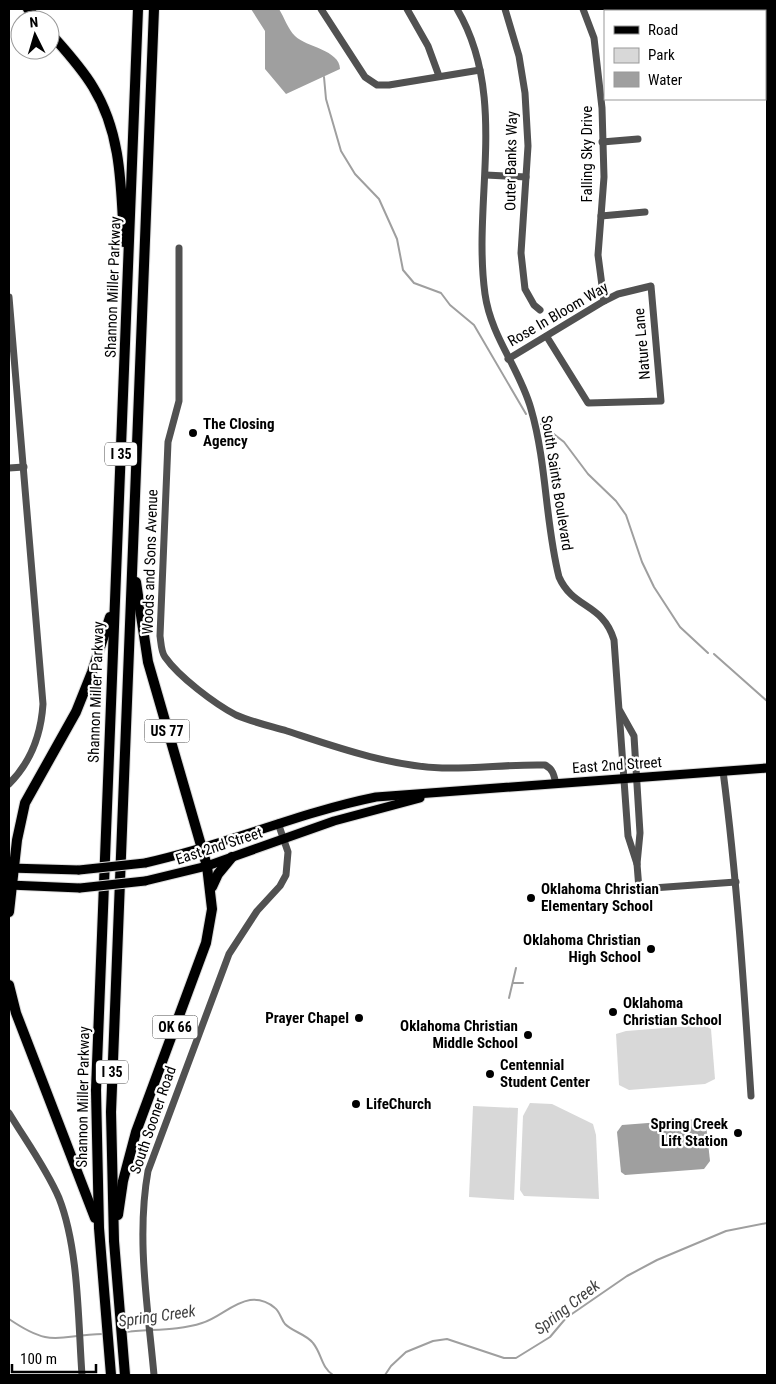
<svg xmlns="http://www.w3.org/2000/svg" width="776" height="1384" font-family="'Roboto Condensed',sans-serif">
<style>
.green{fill:#d8d8d8}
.water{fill:#9f9f9f}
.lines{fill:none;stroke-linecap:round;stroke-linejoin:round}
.stream{stroke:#9f9f9f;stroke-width:2}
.major-casing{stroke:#dbdbdb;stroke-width:11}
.highway-casing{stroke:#dbdbdb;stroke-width:12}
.minor{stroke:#515151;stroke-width:7}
.major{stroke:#000;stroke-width:9}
.highway{stroke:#000;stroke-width:10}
.major-bridge-casing{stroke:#dbdbdb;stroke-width:11;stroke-linecap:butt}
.major-bridge{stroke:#000;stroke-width:9}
.poi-dot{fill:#000;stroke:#fff;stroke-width:2}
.labels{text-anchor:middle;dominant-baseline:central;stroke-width:4.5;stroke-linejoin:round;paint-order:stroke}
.shield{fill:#fff;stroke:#4c4c4c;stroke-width:1}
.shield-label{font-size:14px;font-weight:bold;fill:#000}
.street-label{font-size:15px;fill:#000;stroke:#fff}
.poi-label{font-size:15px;font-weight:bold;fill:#000;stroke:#fff;text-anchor:start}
.water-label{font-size:16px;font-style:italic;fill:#404040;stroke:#fff}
</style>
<rect width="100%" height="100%" fill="#fff"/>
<g class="green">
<path d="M 704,1025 L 711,1029 L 715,1079 L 705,1084 L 629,1090 L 619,1085 L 616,1034 L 626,1031 Z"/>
<path d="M 530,1103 L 552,1104 L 593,1124 L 596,1135 L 599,1199 L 524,1196 L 520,1190 L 523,1116 Z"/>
<path d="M 473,1106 L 518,1108 L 514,1200 L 469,1197 Z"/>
</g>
<g class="water">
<path d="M 251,9 L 279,9 C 284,17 288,29 295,36 C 306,47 340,50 340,69 L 286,94 L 265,69 L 265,31 Z"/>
<path d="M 700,1119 L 706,1124 L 710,1161 L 704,1169 L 625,1175 L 621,1172 L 617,1132 L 622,1125 Z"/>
</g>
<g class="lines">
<g class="stream">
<path d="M 757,9 L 757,11"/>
<path d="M 765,51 L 767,59"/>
<path d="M 324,77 L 326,99 L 341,151 L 355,174 L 379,199 L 397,239 L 403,270 L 414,283 L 441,293 L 450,305 L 474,325 L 526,414"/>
<path d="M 541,424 L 564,442 L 588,474 L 616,501 L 626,515 L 642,562 L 654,587 L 680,627 L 708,653"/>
<path d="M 714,654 L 767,701"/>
<path d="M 513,983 L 523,983"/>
<path d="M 509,998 L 516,968"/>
<path d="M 9,1319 C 53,1349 57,1335 103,1334"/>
<path d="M 125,1332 C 150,1329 178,1331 202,1323 C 219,1318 232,1303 250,1300 C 259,1299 268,1302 275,1308 C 280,1312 281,1319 285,1324 C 293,1332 306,1334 313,1343 C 322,1354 321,1367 333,1375"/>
<path d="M 385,1375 L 391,1366 L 406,1352 L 433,1341 L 447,1339 L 504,1358 L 516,1358 L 550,1337 L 566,1318 L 627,1276 L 657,1260 L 726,1231 L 767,1223"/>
</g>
<defs>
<g id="major">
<path d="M 145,863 C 224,846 297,813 376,797 L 767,768"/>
<path d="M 9,868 L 79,870"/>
<path d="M 145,881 L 207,866 L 334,821 L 420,798"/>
<path d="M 9,885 L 80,888"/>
</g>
<g id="highway">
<path d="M 28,9 L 38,20"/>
<path d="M 50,33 C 65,50 81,67 93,87 C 122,134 121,188 124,242"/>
<path d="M 212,887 L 218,874 L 232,857"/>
<path d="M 9,912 L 17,840 L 25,803 L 76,712 L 92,672 L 110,617"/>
<path d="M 9,985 L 16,1013 L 95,1218"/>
<path d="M 118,1215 L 123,1181 L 136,1132 L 206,943 L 212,909 L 207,866 L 148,662 L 136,582"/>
<path d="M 111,1375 L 99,1228 L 96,1090 L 138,9"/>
<path d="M 125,1375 L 114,1241 L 111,1112 L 154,9"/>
</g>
</defs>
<use href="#major" class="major-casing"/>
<use href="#highway" class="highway-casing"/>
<g class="minor">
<path d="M 321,9 L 365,77 L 377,85 L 389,85 L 480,70"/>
<path d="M 407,9 L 428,46 L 439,76"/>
<path d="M 457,9 C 509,97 472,200 485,294 C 491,337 520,369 531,409 C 547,464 545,522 559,577 C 573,609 603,603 614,640 L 628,836 L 637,864"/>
<path d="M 505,9 L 519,56 L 525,93 L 528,146 L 521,253 L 525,289 L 534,305 L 540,310"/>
<path d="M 583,9 L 594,38 L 602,108 L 604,177 L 598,255 L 604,301"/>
<path d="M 602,142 L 638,139"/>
<path d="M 486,175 L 526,177"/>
<path d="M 601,216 L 645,212"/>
<path d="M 179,248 L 179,401 L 168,442 L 160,636 C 161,642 161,652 165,657 C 179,677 215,704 236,715 C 252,722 270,726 287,731 C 336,747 389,766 442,768 C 476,769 510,764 545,765 C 553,769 554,775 556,784"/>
<path d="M 9,297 L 43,704 C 41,735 31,762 9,784"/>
<path d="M 508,359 L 604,301 L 618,294 L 651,286 L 661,401 L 588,403 L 547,337"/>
<path d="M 9,468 L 24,467"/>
<path d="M 620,711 L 634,736 L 640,833 L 637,864 L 639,889 L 736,882"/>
<path d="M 723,771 C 737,879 744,988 751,1096"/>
<path d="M 9,1113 C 26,1141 46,1168 59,1198 C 79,1249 78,1321 82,1375"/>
<path d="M 154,1375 C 148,1308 136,1238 148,1171 L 229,954 L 257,911 L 280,886 L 286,875 L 288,852 L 278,823"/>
</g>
<use href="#major" class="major"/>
<use href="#highway" class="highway"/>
<defs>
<g id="major-bridge">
<path d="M 79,870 L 145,863"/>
<path d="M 80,888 L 145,881"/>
</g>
</defs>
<use href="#major-bridge" class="major-bridge-casing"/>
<use href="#major-bridge" class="major-bridge"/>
</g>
<g class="poi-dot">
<circle cx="193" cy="433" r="5"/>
<circle cx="531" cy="898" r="5"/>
<circle cx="651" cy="949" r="5"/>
<circle cx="613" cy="1012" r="5"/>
<circle cx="359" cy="1018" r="5"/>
<circle cx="528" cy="1035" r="5"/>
<circle cx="490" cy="1074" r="5"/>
<circle cx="356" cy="1104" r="5"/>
<circle cx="738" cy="1133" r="5"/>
</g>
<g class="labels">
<g class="shield">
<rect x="105" y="442.5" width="32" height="23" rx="4"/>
<rect x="144.5" y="719.5" width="45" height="23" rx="4"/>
<rect x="152.5" y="1015.5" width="45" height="23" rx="4"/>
<rect x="96" y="1060.5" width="32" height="23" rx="4"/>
</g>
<g class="shield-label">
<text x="121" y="454">I 35</text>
<text x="167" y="731">US 77</text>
<text x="175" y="1027">OK 66</text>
<text x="112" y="1072">I 35</text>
</g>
<g class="street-label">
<text transform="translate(587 154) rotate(-90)">Falling Sky Drive</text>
<text transform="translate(511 161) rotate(-89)">Outer Banks Way</text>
<text transform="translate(113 287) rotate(-88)">Shannon Miller Parkway</text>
<text transform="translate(558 314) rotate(-30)">Rose In Bloom Way</text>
<text transform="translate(642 344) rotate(-95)">Nature Lane</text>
<text transform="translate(557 483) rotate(81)">South Saints Boulevard</text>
<text transform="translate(150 562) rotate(-88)">Woods and Sons Avenue</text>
<text transform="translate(96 692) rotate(-88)">Shannon Miller Parkway</text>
<text transform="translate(617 765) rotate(-4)">East 2nd Street</text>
<text transform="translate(219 846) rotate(-18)">East 2nd Street</text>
<text transform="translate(83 1097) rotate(-89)">Shannon Miller Parkway</text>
<text transform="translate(153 1120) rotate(-71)">South Sooner Road</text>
</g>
<g class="poi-label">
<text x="203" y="424">The Closing<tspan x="203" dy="17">Agency</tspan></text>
<text x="541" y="889">Oklahoma Christian<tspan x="541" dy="17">Elementary School</tspan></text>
<text x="641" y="940" text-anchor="end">Oklahoma Christian<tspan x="641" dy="17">High School</tspan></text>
<text x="623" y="1003">Oklahoma<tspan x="623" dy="17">Christian School</tspan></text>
<text x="349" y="1018" text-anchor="end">Prayer Chapel</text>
<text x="518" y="1026" text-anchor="end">Oklahoma Christian<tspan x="518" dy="17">Middle School</tspan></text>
<text x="500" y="1065">Centennial<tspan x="500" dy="17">Student Center</tspan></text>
<text x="366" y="1104">LifeChurch</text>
<text x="728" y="1124" text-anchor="end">Spring Creek<tspan x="728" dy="17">Lift Station</tspan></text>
</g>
<g class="water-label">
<text transform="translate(567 1307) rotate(-38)">Spring Creek</text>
<text transform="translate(157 1316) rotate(-8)">Spring Creek</text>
</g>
</g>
<rect width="776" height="1384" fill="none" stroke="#000000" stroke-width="20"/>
<rect x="604" y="10" width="162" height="90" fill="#ffffff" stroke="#999999"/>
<rect x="614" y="26" width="25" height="8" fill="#000000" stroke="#999999"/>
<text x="648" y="35" font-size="15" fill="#000000">Road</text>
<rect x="614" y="48" width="25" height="15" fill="#d8d8d8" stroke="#999999"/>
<text x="648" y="60" font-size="15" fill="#000000">Park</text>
<rect x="614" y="72" width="25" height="15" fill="#9f9f9f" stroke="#999999"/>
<text x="648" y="85" font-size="15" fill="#000000">Water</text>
<g transform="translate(35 35) rotate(355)"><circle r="24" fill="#ffffff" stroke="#999999"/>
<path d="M0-4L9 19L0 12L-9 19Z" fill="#000000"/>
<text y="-8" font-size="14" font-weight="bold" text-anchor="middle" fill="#000000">N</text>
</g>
<path d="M12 1364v8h84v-8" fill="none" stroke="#000000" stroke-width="2.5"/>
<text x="20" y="1364" font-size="15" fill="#000000" stroke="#ffffff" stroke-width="4" paint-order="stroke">100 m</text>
</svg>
